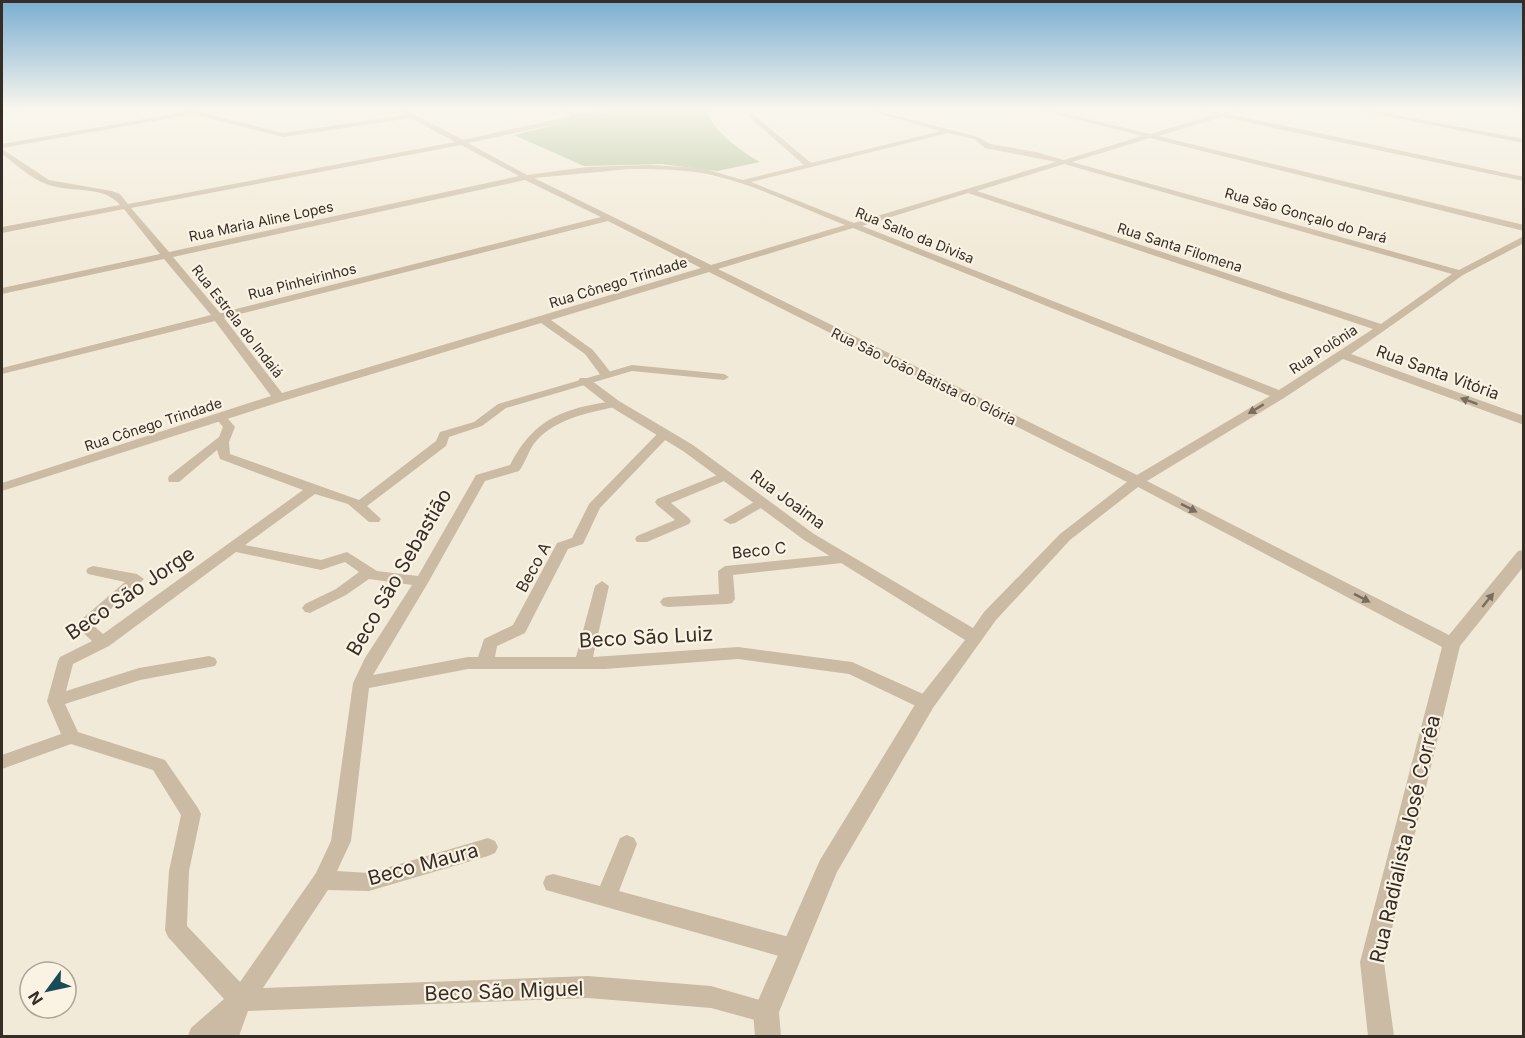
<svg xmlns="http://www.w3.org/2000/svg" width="1525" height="1038" font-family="Inter,sans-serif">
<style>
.green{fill:#aec297}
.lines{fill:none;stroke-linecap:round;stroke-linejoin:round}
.service{fill:#cbbba4;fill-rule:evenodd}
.minor{fill:#cbbba4;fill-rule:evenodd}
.oneway{fill:#796d5f}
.labels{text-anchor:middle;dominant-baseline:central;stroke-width:4.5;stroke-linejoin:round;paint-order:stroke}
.far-street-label{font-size:14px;fill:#362d26;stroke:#faf3e4}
.street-label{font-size:16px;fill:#362d26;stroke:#faf3e4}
.near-street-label{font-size:20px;fill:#362d26;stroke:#faf3e4}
</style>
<rect width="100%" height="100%" fill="#f2ead8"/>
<path class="green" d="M 623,108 L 709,108 L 708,115 C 717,134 742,152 760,162 L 717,171 L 661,164 L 584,166 L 514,135 Z"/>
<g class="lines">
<g class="service">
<path d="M 632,365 L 724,374 L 729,377 L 724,380 L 632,371 L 506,408 L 482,426 L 449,437 L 446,446 L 367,506 L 381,519 L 379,522 L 369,522 L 348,504 L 315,494 L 245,545 L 321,560 L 347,552 L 377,571 L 418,576 L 476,475 L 510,465 C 534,418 564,408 615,401 L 619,402 L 619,406 C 589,413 553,418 533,445 C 528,453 525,463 519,471 L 485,481 L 429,581 L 373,675 L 468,657 L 478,657 L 484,639 L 513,625 L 557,543 L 572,538 L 589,504 L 660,431 L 668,431 L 670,434 L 668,437 L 600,508 L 583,544 L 568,549 L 525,633 L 497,646 L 495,657 L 576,657 L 595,586 L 602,581 L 609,586 L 593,657 L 738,647 L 852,662 L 932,698 L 935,703 L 932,708 L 926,709 L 920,708 L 849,674 L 738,659 L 605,669 L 468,669 L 369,688 L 351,841 L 337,871 L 369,873 L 488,838 L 495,841 L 498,847 L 495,853 L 488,856 L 369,891 L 328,890 L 263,988 L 588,976 L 711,986 L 774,1004 L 777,1012 L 774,1020 L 766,1023 L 711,1008 L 588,998 L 248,1011 L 239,1036 L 188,1036 L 191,1028 L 224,999 L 168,937 L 165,930 L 169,871 L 181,815 L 153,770 L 71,744 L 2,769 L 2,755 L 61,734 L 47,701 L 58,661 L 60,657 L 92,641 L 75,625 L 125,582 L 88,574 L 86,571 L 88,568 L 93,566 L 137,574 L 144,579 L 93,625 L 103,634 L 303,490 L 220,459 L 217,450 L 179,482 L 169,482 L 168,479 L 169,476 L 219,437 L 223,427 L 215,417 L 217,415 L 225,415 L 235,427 L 229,442 L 230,454 L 359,500 L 436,441 L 440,432 L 474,422 L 498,404 ZM 236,552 L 321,570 L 345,562 L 359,572 L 336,589 L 305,604 L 302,608 L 305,612 L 310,613 L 346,595 L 369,579 L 412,585 L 365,658 L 353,683 L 331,841 L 316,873 L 240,982 L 187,926 L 189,871 L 201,814 L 198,808 L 165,760 L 78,732 L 65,704 L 140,680 L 215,666 L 217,662 L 215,658 L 209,656 L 139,668 L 66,691 L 73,664 L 109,646 Z"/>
<path d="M 725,472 L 729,473 L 731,476 L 729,479 L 671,503 L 689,518 L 691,521 L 689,524 L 647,542 L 637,542 L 635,539 L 637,536 L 675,520 L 657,505 L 655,502 L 657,499 Z"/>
<path d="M 761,498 L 768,502 L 766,505 L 735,523 L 730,524 L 723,520 Z"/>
<path d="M 846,554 L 853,559 L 851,562 L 733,575 L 735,599 L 732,603 L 727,604 L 668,607 L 663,606 L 660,602 L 663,598 L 668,597 L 719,594 L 718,571 L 725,566 Z"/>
<path d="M 627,835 L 634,838 L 637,844 L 619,891 L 793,938 L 801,942 L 804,949 L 801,956 L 793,960 L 546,890 L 543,883 L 546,876 L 553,874 L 600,886 L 620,838 Z"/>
</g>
<g class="minor">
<path d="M 23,108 L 39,108 L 2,115 L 2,111 Z"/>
<path d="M 174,108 L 184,108 L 283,133 L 405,115 L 394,108 L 402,108 L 463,140 L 571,116 L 553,108 L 562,108 L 578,114 L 616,108 L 580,119 L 468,143 L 527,175 L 587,167 L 649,165 L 701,168 L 743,180 L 804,165 L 749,117 L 750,108 L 756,108 L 754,115 L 811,163 L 941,131 L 866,110 L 866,108 L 978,137 L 990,144 L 1036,152 L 1064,160 L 1142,136 L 1032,108 L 1043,108 L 1150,134 L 1214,115 L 1187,108 L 1221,113 L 1247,108 L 1229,114 L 1524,177 L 1524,181 L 1222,117 L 1158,136 L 1524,225 L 1524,231 L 1150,138 L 1072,162 L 1459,270 L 1524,236 L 1524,243 L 1463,275 L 1351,354 L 1524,416 L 1524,425 L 1343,359 L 1284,398 L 1147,481 L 1449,635 L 1518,551 L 1524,550 L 1524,566 L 1460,646 L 1384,962 L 1394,1036 L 1368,1036 L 1360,962 L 1442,647 L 1138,487 L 1070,540 L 996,620 L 933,708 L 837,872 L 779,1012 L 781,1036 L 755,1036 L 753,1012 L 820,860 L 919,698 L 965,640 L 804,540 L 683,451 L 611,407 L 578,381 L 580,378 L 588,378 L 619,401 L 693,445 L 814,534 L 973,628 L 984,612 L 1060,534 L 1127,482 L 709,272 L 551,320 L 593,350 L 612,374 L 610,377 L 602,377 L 585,354 L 541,323 L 283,401 L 2,491 L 2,483 L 271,396 L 215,321 L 2,374 L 2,368 L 211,315 L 164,259 L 2,294 L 2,288 L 160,254 L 124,209 L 2,233 L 2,227 L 120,205 C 104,185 72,193 49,185 C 31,179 17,165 2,154 L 2,149 L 49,180 L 112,191 L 120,194 L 128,204 L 455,142 L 411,118 L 283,137 L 193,114 L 2,148 L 2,144 L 185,112 ZM 948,133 L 974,139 L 985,148 L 1056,162 L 854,223 L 751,182 ZM 461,145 L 519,176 L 169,252 L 131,208 ZM 1064,164 L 1452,274 L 1381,324 L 977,191 ZM 629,169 C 653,169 678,169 702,173 C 751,182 799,207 845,225 L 711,265 L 534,178 ZM 525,180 L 601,217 L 220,313 L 173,257 ZM 968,193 L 1373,329 L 1279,390 L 862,226 ZM 608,221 L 701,268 L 282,393 L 224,318 ZM 853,228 L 1270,396 L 1137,475 L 718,269 Z"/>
<path d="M 1345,108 L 1358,108 L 1524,139 L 1524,143 Z"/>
<path d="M 1504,108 L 1524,109 L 1524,113 Z"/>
</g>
</g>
<defs><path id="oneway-solid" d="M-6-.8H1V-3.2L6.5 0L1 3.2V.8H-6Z" transform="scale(1.5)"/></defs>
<g class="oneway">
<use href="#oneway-solid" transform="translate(1469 401) rotate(-160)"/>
<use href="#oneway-solid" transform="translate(1256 409) rotate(149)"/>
<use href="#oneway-solid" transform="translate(1189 508) rotate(27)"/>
<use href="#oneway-solid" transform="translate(1362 598) rotate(27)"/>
<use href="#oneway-solid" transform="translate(1488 600) rotate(-51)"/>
</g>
<linearGradient id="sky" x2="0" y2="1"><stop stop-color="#7aaed2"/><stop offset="0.43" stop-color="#f9f6ed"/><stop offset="1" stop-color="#f9f6ed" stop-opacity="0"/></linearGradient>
<rect width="1525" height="253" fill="url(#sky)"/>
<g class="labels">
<g class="far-street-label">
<text transform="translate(1306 215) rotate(16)">Rua São Gonçalo do Pará</text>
<text transform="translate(261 221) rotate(-12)">Rua Maria Aline Lopes</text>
<text transform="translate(915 235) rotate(22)">Rua Salto da Divisa</text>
<text transform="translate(1180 247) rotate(18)">Rua Santa Filomena</text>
<text transform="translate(302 281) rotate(-14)">Rua Pinheirinhos</text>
<text transform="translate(618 282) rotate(-17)">Rua Cônego Trindade</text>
<text transform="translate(238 321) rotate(52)">Rua Estrela do Indaiá</text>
<text transform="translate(1323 349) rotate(-33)">Rua Polônia</text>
<text transform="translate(924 376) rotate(26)">Rua São João Batista do Glória</text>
<text transform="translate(153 424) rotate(-18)">Rua Cônego Trindade</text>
</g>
<g class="street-label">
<text transform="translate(1438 372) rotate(20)">Rua Santa Vitória</text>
<text transform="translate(788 499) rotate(36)">Rua Joaima</text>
<text transform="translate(759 550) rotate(-6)">Beco C</text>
<text transform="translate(533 567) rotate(-61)">Beco A</text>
</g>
<g class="near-street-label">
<text transform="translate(399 572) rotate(-60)">Beco São Sebastião</text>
<text transform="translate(130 593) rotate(-34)">Beco São Jorge</text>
<text transform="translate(646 637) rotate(-3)">Beco São Luiz</text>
<text transform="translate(1405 839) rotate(-77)">Rua Radialista José Corrêa</text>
<text transform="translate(423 864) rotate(-15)">Beco Maura</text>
<text transform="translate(504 991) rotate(-2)">Beco São Miguel</text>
</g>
</g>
<rect width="1525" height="1038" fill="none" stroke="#362d26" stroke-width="6"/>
<g transform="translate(48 990) rotate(237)"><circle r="28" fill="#faf3e4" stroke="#aca498" stroke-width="1.5"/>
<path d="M0-4.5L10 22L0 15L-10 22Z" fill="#194c59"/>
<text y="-9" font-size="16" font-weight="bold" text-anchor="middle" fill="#362d26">N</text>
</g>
</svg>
